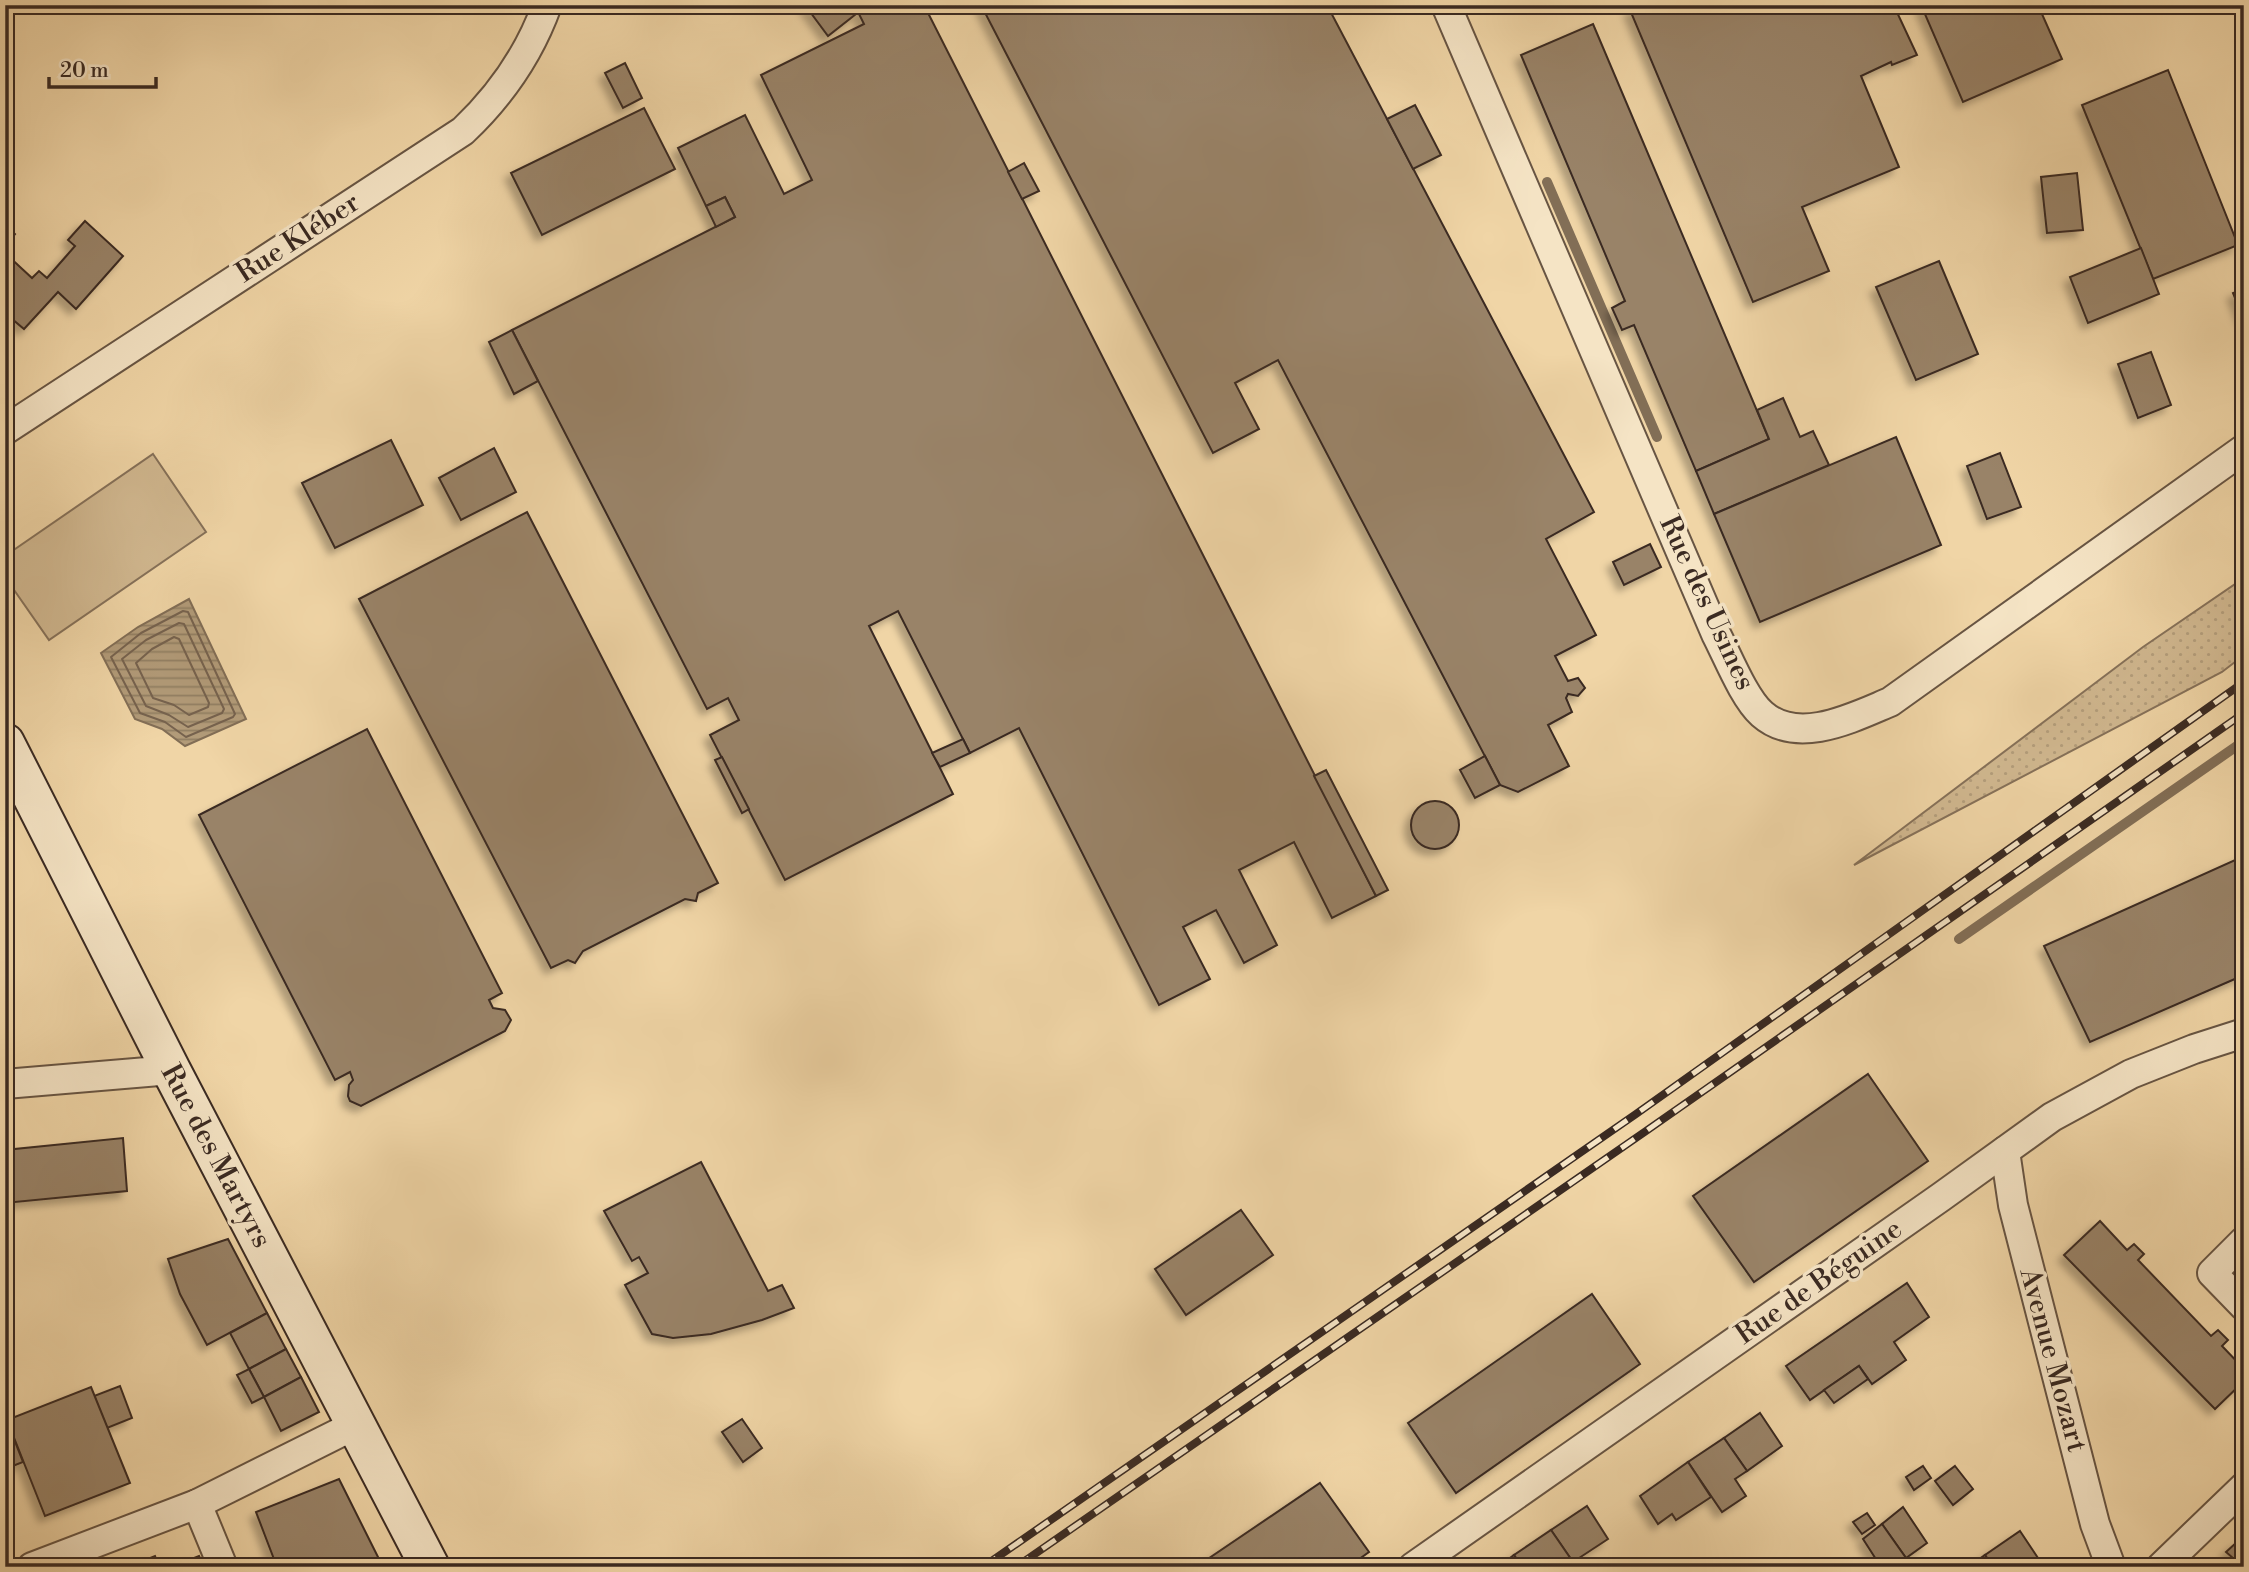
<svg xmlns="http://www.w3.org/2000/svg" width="2249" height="1572" font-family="'Libre Bodoni',serif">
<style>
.grass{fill:url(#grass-dots);stroke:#867159;stroke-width:2}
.park{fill:#d1b890;stroke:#867159;stroke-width:2}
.water{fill:url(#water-rules);stroke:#826e56;stroke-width:2}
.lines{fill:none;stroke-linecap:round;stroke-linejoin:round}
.shore{stroke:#76624e;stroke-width:2}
.stream{stroke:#826e56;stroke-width:10}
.building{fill:#998367;stroke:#3a2a22;stroke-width:2;filter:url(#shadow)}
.street-casing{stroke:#685543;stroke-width:32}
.secondary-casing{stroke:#3a2a22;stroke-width:42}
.street{stroke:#f5e4c5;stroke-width:28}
.secondary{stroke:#f5e4c5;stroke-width:38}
.rail-casing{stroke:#3a2a22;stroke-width:8}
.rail{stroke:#f5e4c5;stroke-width:5;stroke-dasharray:16;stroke-linecap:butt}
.labels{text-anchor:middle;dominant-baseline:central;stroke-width:7;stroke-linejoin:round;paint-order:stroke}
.street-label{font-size:28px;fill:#3a2a22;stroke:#f5e4c5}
</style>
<defs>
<pattern id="grass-dots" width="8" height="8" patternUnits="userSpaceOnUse" patternTransform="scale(1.75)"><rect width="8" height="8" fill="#d1b890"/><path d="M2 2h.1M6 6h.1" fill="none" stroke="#b49e7c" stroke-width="1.8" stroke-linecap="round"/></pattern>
<pattern id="water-rules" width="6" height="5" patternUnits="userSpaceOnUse" patternTransform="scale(1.75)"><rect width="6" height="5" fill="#b29b79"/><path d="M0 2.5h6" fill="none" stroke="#927f63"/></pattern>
<filter id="shadow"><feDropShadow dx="-6" dy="6" stdDeviation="3.5" flood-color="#0004"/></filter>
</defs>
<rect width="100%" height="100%" fill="#f0d5a6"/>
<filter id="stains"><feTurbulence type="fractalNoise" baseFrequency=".00286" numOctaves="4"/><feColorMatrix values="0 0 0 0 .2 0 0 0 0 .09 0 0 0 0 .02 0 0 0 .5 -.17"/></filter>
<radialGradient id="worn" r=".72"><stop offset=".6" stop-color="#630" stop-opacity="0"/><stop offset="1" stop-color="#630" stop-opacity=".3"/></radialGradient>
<path class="grass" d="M 2244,578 L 2244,655 L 2222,672 L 1854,865 L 2143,647 Z"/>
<path class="park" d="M 153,454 L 206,532 L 49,640 L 5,577 L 5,556 Z"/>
<path class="water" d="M 189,599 L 246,719 L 185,746 L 162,729 L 135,719 L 101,653 L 138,627 Z"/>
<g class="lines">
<g class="shore">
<path d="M 183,611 L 188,612 L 235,714 L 233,717 L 186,737 L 165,722 L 140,713 L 111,657 L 141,633 Z"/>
<path d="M 179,623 L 184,624 L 224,709 L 222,713 L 188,727 L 169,715 L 146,706 L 122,659 L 146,640 Z"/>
<path d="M 174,637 L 179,639 L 209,703 L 208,707 L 189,715 L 174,705 L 153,698 L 136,663 L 152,649 Z"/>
</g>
<g class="stream">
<path d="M 1547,182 L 1657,437"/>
<path d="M 1959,939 L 2244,741"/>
</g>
</g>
<g class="building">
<path d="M 805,5 L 850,5 L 856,14 L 828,36 Z"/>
<path d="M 867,5 L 924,5 L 1376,896 L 1332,918 L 1294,842 L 1239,870 L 1277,945 L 1244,963 L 1216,910 L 1183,927 L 1210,979 L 1159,1005 L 1019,728 L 970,753 L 898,611 L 869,626 L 953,794 L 785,880 L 710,735 L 739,720 L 728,698 L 707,709 L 512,330 L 735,217 L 725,197 L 706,206 L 678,148 L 745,115 L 784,194 L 812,180 L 761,75 L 864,24 L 857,10 Z"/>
<path d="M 981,5 L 1327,5 L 1594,512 L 1546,539 L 1596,635 L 1555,656 L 1568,681 L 1578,678 L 1585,688 L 1578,696 L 1568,694 L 1566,698 L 1572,712 L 1548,725 L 1569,766 L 1518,792 L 1500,785 L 1278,360 L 1235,383 L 1259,429 L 1213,453 Z"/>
<path d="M 1640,5 L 1899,5 L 1895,8 L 1917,55 L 1892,65 L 1891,62 L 1861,76 L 1899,167 L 1802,207 L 1829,271 L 1753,302 L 1630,10 Z"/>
<path d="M 1921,5 L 2038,5 L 2062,59 L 1963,102 Z"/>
<path d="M 1593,24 L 1769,439 L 1696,471 L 1634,325 L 1622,330 L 1612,308 L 1625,301 L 1521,55 Z"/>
<path d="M 625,63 L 642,98 L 623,108 L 605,73 Z"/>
<path d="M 2168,70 L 2238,245 L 2153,279 L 2082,105 Z"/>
<path d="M 1415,105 L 1441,155 L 1413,169 L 1387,119 Z"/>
<path d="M 644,108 L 675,169 L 542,235 L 511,173 Z"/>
<path d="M 1024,163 L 1039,191 L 1022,199 L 1008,172 Z"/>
<path d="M 2077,173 L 2083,230 L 2047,233 L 2041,177 Z"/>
<path d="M 725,197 L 735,217 L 716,227 L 706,206 Z"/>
<path d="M 85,221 L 123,256 L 76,309 L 58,292 L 24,329 L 5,313 L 5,253 L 32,278 L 39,271 L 47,278 L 75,246 L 68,240 Z"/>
<path d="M 5,225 L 15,234 L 5,247 Z"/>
<path d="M 2141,248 L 2159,294 L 2088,323 L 2070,277 Z"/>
<path d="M 1939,261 L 1978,354 L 1916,380 L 1876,287 Z"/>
<path d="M 2244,289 L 2244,320 L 2233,293 Z"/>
<path d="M 512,330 L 538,381 L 514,394 L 489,342 Z"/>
<path d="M 2151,352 L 2171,405 L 2138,418 L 2118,364 Z"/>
<path d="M 1783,398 L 1800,437 L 1813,431 L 1829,465 L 1714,514 L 1696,471 L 1769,439 L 1757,410 Z"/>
<path d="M 1896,437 L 1941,545 L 1760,622 L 1714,514 Z"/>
<path d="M 391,440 L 423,505 L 335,548 L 302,483 Z"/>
<path d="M 494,448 L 516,492 L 461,520 L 439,478 Z"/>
<path d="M 2000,453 L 2021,507 L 1987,519 L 1967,466 Z"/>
<path d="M 527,512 L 718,883 L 698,893 L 696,901 L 685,899 L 583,951 L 575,963 L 568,960 L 551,968 L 359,599 Z"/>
<path d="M 1650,544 L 1661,567 L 1624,585 L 1613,562 Z"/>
<path d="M 367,729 L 502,993 L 489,1000 L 493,1008 L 505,1010 L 511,1020 L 505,1031 L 361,1106 L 350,1101 L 348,1096 L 349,1085 L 353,1080 L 350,1072 L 335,1080 L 199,815 Z"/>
<path d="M 963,739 L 970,753 L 940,767 L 932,753 Z"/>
<path d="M 1485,756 L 1500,785 L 1475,798 L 1460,770 Z"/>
<path d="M 722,757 L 749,809 L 742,813 L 715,760 Z"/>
<path d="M 1326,770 L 1388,890 L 1376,896 L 1314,776 Z"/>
<circle cx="1435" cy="825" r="24"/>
<path d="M 2244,856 L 2244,975 L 2090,1042 L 2044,946 Z"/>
<path d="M 1868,1074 L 1928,1161 L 1754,1282 L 1693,1196 Z"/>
<path d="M 123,1138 L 127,1191 L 5,1203 L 5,1150 Z"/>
<path d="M 701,1162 L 768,1291 L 782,1285 L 794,1308 L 762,1320 L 711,1334 L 673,1338 L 652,1334 L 625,1285 L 648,1273 L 639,1257 L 632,1261 L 604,1211 Z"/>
<path d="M 1241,1210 L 1273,1255 L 1186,1315 L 1155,1269 Z"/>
<path d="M 2100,1221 L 2127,1250 L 2134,1244 L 2144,1254 L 2138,1260 L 2211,1336 L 2218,1330 L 2228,1340 L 2222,1346 L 2244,1369 L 2244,1381 L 2215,1409 L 2064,1255 Z"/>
<path d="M 228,1239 L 267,1313 L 207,1345 L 180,1294 L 168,1259 Z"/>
<path d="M 1907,1283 L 1929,1317 L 1894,1342 L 1906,1360 L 1872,1384 L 1859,1366 L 1810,1400 L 1786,1366 Z"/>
<path d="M 1592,1294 L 1640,1364 L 1456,1493 L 1408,1423 Z"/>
<path d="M 267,1313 L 286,1349 L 249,1369 L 230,1333 Z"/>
<path d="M 286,1349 L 301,1377 L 264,1397 L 249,1369 Z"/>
<path d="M 1859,1366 L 1868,1379 L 1834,1403 L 1824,1390 Z"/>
<path d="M 249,1369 L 264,1397 L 252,1403 L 237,1375 Z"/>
<path d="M 301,1377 L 319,1412 L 281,1431 L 264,1397 Z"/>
<path d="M 120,1386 L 132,1418 L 107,1428 L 94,1396 Z"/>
<path d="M 91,1387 L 130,1483 L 45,1516 L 7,1420 Z"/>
<path d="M 1760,1413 L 1782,1446 L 1747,1471 L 1724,1438 Z"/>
<path d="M 742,1419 L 762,1448 L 743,1462 L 722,1432 Z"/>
<path d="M 10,1429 L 23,1462 L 5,1469 L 5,1431 Z"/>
<path d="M 1724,1438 L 1747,1471 L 1735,1479 L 1746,1496 L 1722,1512 L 1688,1462 Z"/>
<path d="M 1688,1462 L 1711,1497 L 1676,1520 L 1672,1514 L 1658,1524 L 1640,1496 Z"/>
<path d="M 1923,1466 L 1931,1478 L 1914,1490 L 1906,1477 Z"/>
<path d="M 1955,1466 L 1973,1489 L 1953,1505 L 1935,1481 Z"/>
<path d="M 339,1479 L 383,1567 L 277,1567 L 256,1512 Z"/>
<path d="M 1320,1483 L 1369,1552 L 1348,1567 L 1196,1567 Z"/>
<path d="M 1587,1506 L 1608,1539 L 1573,1562 L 1551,1530 Z"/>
<path d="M 1903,1507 L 1927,1543 L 1906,1558 L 1882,1524 Z"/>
<path d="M 1867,1513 L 1875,1525 L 1862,1534 L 1853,1522 Z"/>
<path d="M 1882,1524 L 1906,1558 L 1892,1567 L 1881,1567 L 1863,1539 Z"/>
<path d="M 1551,1530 L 1573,1562 L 1567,1567 L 1522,1567 L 1514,1555 Z"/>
<path d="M 2020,1531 L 2042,1564 L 2038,1567 L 1993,1567 L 1985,1555 Z"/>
<path d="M 2238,1541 L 2244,1546 L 2244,1567 L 2225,1567 L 2233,1558 L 2226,1552 Z"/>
<path d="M 1514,1555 L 1522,1567 L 1498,1567 Z"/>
<path d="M 1985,1555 L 1993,1567 L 1968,1567 Z"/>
<path d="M 155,1556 L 159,1567 L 130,1567 L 130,1566 Z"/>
<path d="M 199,1556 L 204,1567 L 171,1567 Z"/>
</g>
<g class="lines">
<defs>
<g id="street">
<path d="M 1446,5 L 1716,634 C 1728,657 1744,698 1762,714 C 1798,746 1854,717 1890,702 L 2244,449"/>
<path d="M 5,430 L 463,131 C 501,95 529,55 547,5"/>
<path d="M 5,1084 L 171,1070"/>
<path d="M 2005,1151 L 2013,1205 L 2095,1524 L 2111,1567"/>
<path d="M 2244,1241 L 2212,1273 L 2244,1306"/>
<path d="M 197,1504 L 223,1567"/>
<path d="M 32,1567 L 197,1504 L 357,1424"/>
<path d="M 1413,1567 L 1941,1197 L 2052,1117 L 2131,1074 L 2194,1049 L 2244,1033"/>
<path d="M 2161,1567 L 2244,1487"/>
</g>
<path id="secondary" d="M 5,743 L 171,1070 L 430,1567"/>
</defs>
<use href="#street" class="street-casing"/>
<use href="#secondary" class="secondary-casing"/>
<use href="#street" class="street"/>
<use href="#secondary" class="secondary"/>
<defs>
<g id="rail">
<path d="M 983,1567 L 1636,1114 L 2244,682"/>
<path d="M 1016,1567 L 1646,1131 L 2244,713"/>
</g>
</defs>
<use href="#rail" class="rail-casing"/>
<use href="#rail" class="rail"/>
</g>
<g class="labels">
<g class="street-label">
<text transform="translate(298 238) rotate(-33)">Rue Kléber</text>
<text transform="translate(1707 603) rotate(65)">Rue des Usines</text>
<text transform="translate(216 1156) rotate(62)">Rue des Martyrs</text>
<text transform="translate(1819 1282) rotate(-35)">Rue de Béguine</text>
<text transform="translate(2053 1360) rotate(75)">Avenue Mozart</text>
</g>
</g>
<rect width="2249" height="1572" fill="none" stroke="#f0d5a6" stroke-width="28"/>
<rect x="7" y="7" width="2235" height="1558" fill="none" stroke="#3a2a22" stroke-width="3.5"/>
<rect x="14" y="14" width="2221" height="1544" fill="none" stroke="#3a2a22" stroke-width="2"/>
<path d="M49 77v10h107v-10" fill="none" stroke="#3a2a22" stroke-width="3.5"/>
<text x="60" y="77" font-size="21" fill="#3a2a22" stroke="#f5e4c5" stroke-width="5" paint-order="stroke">20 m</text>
<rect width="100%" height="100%" filter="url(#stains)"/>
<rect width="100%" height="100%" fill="url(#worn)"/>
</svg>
